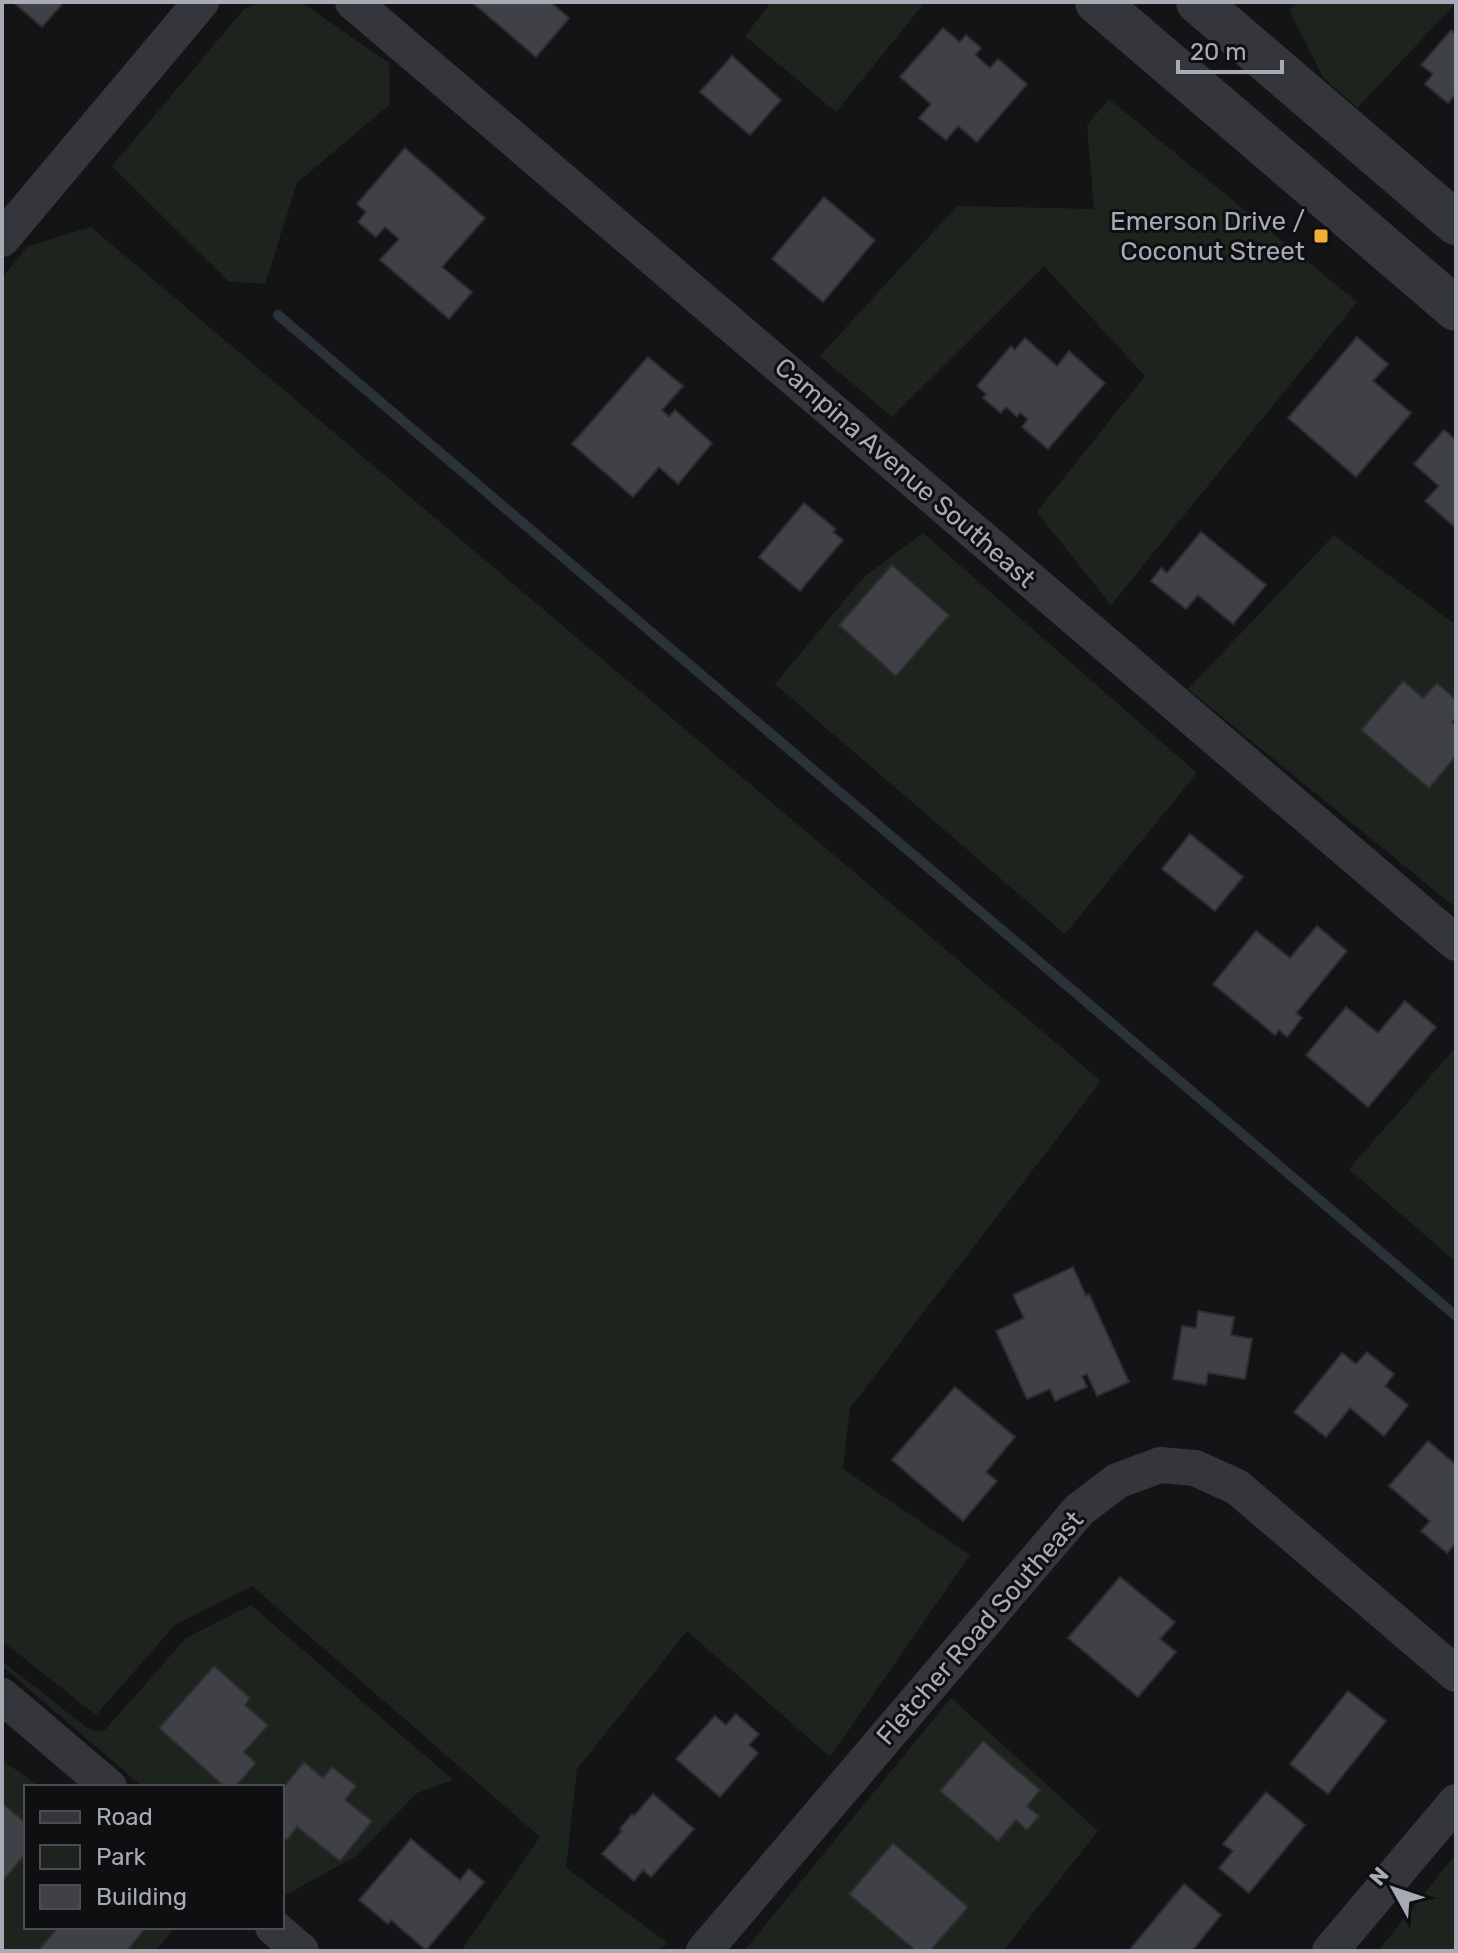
<svg xmlns="http://www.w3.org/2000/svg" width="1458" height="1953" font-family="Rubik,sans-serif">
<style>
.green{fill:#1d241d}
.lines{fill:none;stroke-linecap:round;stroke-linejoin:round}
.stream{stroke:#2b333a;stroke-width:10}
.building{fill:#404146;stroke:#2e2e32;stroke-width:2}
.minor{stroke:#35363b;stroke-width:36}
.tertiary{stroke:#35363b;stroke-width:44}
.poi-dot{fill:#f0af33;stroke:#0f0f11;stroke-width:3}
.labels{text-anchor:middle;dominant-baseline:central;stroke-width:6;stroke-linejoin:round;paint-order:stroke}
.poi-label{font-size:26px;fill:#a6abb6;stroke:#0f0f11;text-anchor:end}
.street-label{font-size:26px;fill:#a6abb6;stroke:#0f0f11}
</style>
<rect width="100%" height="100%" fill="#141416"/>
<g class="green">
<path d="M 265,2 L 301,2 L 389,63 L 390,104 L 297,183 L 265,284 L 228,281 L 112,166 L 245,8 Z"/>
<path d="M 771,2 L 925,2 L 836,112 L 745,36 Z"/>
<path d="M 1297,2 L 1456,2 L 1456,3 L 1357,108 L 1323,77 L 1289,10 Z"/>
<path d="M 1109,99 L 1357,302 L 1111,605 L 1037,512 L 1145,376 L 1044,266 L 892,417 L 820,356 L 957,206 L 1094,209 L 1087,125 Z"/>
<path d="M 91,227 L 1101,1081 L 850,1408 L 843,1469 L 970,1555 L 830,1757 L 687,1631 L 577,1769 L 566,1868 L 668,1943 L 658,1951 L 461,1951 L 540,1837 L 252,1586 L 175,1625 L 96,1715 L 2,1641 L 2,278 L 28,246 Z"/>
<path d="M 923,533 L 1197,773 L 1065,934 L 775,684 L 864,577 Z"/>
<path d="M 1334,535 L 1456,625 L 1456,908 L 1188,689 Z"/>
<path d="M 1456,1047 L 1456,1262 L 1349,1169 Z"/>
<path d="M 251,1605 L 453,1780 L 417,1793 L 356,1856 L 282,1897 L 282,1787 L 143,1787 L 2,1666 L 2,1661 L 86,1727 L 96,1731 L 105,1730 L 186,1638 Z"/>
<path d="M 951,1698 L 1098,1831 L 1003,1951 L 744,1951 Z"/>
<path d="M 2,1760 L 40,1787 L 26,1787 L 26,1927 L 175,1927 L 156,1951 L 2,1951 Z"/>
<path d="M 1456,1854 L 1456,1951 L 1378,1951 Z"/>
</g>
<g class="lines">
<path class="stream" d="M 278,315 L 1456,1316"/>
</g>
<g class="building">
<path d="M 13,2 L 64,2 L 42,27 Z"/>
<path d="M 476,2 L 555,2 L 553,4 L 569,18 L 536,57 L 474,4 Z"/>
<path d="M 943,28 L 960,42 L 966,35 L 981,48 L 975,55 L 990,68 L 998,59 L 1027,84 L 977,142 L 958,126 L 946,140 L 919,118 L 931,104 L 900,77 Z"/>
<path d="M 1451,30 L 1456,35 L 1456,94 L 1448,103 L 1425,84 L 1433,74 L 1421,65 Z"/>
<path d="M 732,56 L 781,100 L 750,135 L 700,92 Z"/>
<path d="M 405,148 L 485,218 L 442,267 L 472,292 L 449,319 L 380,260 L 399,239 L 385,227 L 376,237 L 358,222 L 366,212 L 357,204 Z"/>
<path d="M 824,197 L 875,240 L 823,302 L 772,259 Z"/>
<path d="M 1357,337 L 1388,364 L 1373,381 L 1411,413 L 1356,477 L 1288,418 Z"/>
<path d="M 1025,338 L 1057,366 L 1069,351 L 1105,383 L 1048,449 L 1022,427 L 1028,419 L 1020,413 L 1017,417 L 1006,407 L 1001,413 L 983,398 L 986,394 L 977,386 L 1011,346 L 1015,350 Z"/>
<path d="M 648,357 L 683,386 L 662,410 L 669,417 L 675,410 L 712,443 L 678,484 L 659,467 L 633,497 L 572,444 Z"/>
<path d="M 1444,430 L 1456,440 L 1456,528 L 1425,501 L 1439,486 L 1414,464 Z"/>
<path d="M 804,503 L 836,529 L 833,532 L 843,540 L 800,591 L 759,557 Z"/>
<path d="M 1201,532 L 1266,585 L 1233,624 L 1198,595 L 1186,609 L 1151,581 L 1161,568 L 1167,573 Z"/>
<path d="M 892,565 L 949,615 L 896,676 L 839,625 Z"/>
<path d="M 1403,681 L 1423,698 L 1437,683 L 1456,700 L 1456,718 L 1452,722 L 1456,725 L 1456,756 L 1429,788 L 1361,730 Z"/>
<path d="M 1190,834 L 1243,877 L 1215,911 L 1162,869 Z"/>
<path d="M 1317,926 L 1347,951 L 1296,1013 L 1302,1018 L 1287,1037 L 1279,1030 L 1275,1035 L 1213,984 L 1256,931 L 1290,958 Z"/>
<path d="M 1405,1001 L 1436,1027 L 1368,1107 L 1306,1055 L 1346,1007 L 1378,1033 Z"/>
<path d="M 1073,1267 L 1086,1296 L 1089,1294 L 1129,1382 L 1097,1396 L 1087,1374 L 1082,1376 L 1087,1387 L 1055,1401 L 1050,1389 L 1027,1399 L 996,1331 L 1024,1318 L 1013,1295 Z"/>
<path d="M 1198,1311 L 1234,1317 L 1231,1335 L 1252,1339 L 1245,1379 L 1208,1373 L 1206,1385 L 1173,1379 L 1182,1326 L 1196,1328 Z"/>
<path d="M 1367,1352 L 1394,1374 L 1385,1386 L 1408,1405 L 1384,1436 L 1350,1408 L 1326,1437 L 1294,1412 L 1342,1353 L 1356,1364 Z"/>
<path d="M 955,1387 L 1015,1437 L 986,1472 L 997,1481 L 963,1521 L 892,1460 Z"/>
<path d="M 1428,1441 L 1456,1465 L 1456,1543 L 1447,1553 L 1421,1531 L 1430,1521 L 1389,1486 Z"/>
<path d="M 1120,1577 L 1175,1622 L 1160,1639 L 1176,1652 L 1138,1697 L 1068,1638 Z"/>
<path d="M 214,1666 L 250,1698 L 245,1705 L 268,1725 L 244,1752 L 256,1763 L 235,1787 L 225,1787 L 159,1728 Z"/>
<path d="M 1348,1691 L 1386,1721 L 1328,1794 L 1290,1764 Z"/>
<path d="M 736,1714 L 759,1734 L 749,1745 L 758,1753 L 720,1797 L 676,1759 L 715,1716 L 726,1725 Z"/>
<path d="M 983,1741 L 1040,1790 L 1027,1806 L 1039,1816 L 1027,1830 L 1016,1820 L 998,1841 L 940,1791 Z"/>
<path d="M 304,1762 L 323,1778 L 332,1767 L 356,1786 L 345,1800 L 372,1821 L 340,1861 L 297,1827 L 287,1840 L 282,1836 L 282,1789 Z"/>
<path d="M 1266,1792 L 1305,1825 L 1249,1893 L 1219,1868 L 1233,1851 L 1223,1844 Z"/>
<path d="M 653,1794 L 694,1829 L 651,1877 L 643,1870 L 634,1881 L 602,1854 L 622,1831 L 620,1829 L 632,1814 L 634,1816 Z"/>
<path d="M 2,1803 L 26,1823 L 26,1853 L 2,1882 Z"/>
<path d="M 411,1839 L 460,1880 L 469,1869 L 484,1882 L 426,1950 L 391,1920 L 388,1924 L 359,1900 Z"/>
<path d="M 893,1843 L 968,1907 L 930,1951 L 916,1951 L 849,1894 Z"/>
<path d="M 1184,1884 L 1221,1915 L 1192,1951 L 1135,1951 L 1131,1948 Z"/>
<path d="M 58,1927 L 146,1927 L 127,1951 L 38,1951 Z"/>
</g>
<g class="lines">
<g class="minor">
<path d="M 353,2 L 1456,943"/>
<path d="M 2,239 L 201,2"/>
<path d="M 2,1696 L 109,1787"/>
<path d="M 273,1927 L 301,1951"/>
<path d="M 704,1951 L 1079,1510 L 1117,1481 L 1160,1465 L 1195,1468 L 1237,1487 L 1456,1674"/>
<path d="M 1330,1951 L 1456,1802"/>
</g>
<g class="tertiary">
<path d="M 1097,2 L 1456,309"/>
<path d="M 1198,2 L 1456,223"/>
</g>
</g>
<rect class="poi-dot" x="1313" y="228" width="16" height="16" rx="4"/>
<g class="labels">
<g class="poi-label">
<text x="1305" y="221">Emerson Drive /<tspan x="1305" dy="30">Coconut Street</tspan></text>
</g>
<g class="street-label">
<text transform="translate(905 473) rotate(41)">Campina Avenue Southeast</text>
<text transform="translate(980 1628) rotate(-49)">Fletcher Road Southeast</text>
</g>
</g>
<rect width="1458" height="1953" fill="none" stroke="#a6abb6" stroke-width="8"/>
<rect x="24" y="1785" width="260" height="144" fill="#0f0f11" stroke="#4b4d53" stroke-width="2"/>
<rect x="40" y="1811" width="40" height="12" fill="#35363b" stroke="#4b4d53" stroke-width="2"/>
<text x="96" y="1825" font-size="24" fill="#a6abb6">Road</text>
<rect x="40" y="1845" width="40" height="24" fill="#1d241d" stroke="#4b4d53" stroke-width="2"/>
<text x="96" y="1865" font-size="24" fill="#a6abb6">Park</text>
<rect x="40" y="1885" width="40" height="24" fill="#404146" stroke="#4b4d53" stroke-width="2"/>
<text x="96" y="1905" font-size="24" fill="#a6abb6">Building</text>
<g transform="translate(1394 1889) rotate(310)" stroke="#0f0f11" stroke-width="6" paint-order="stroke">
<path d="M0-6L14 30L0 20L-14 30Z" fill="#a6abb6"/>
<text y="-12" font-size="22" font-weight="bold" text-anchor="middle" fill="#a6abb6">N</text>
</g>
<path d="M1178 60v12h104v-12" fill="none" stroke="#a6abb6" stroke-width="4"/>
<text x="1190" y="60" font-size="24" fill="#a6abb6" stroke="#0f0f11" stroke-width="6" paint-order="stroke">20 m</text>
</svg>
